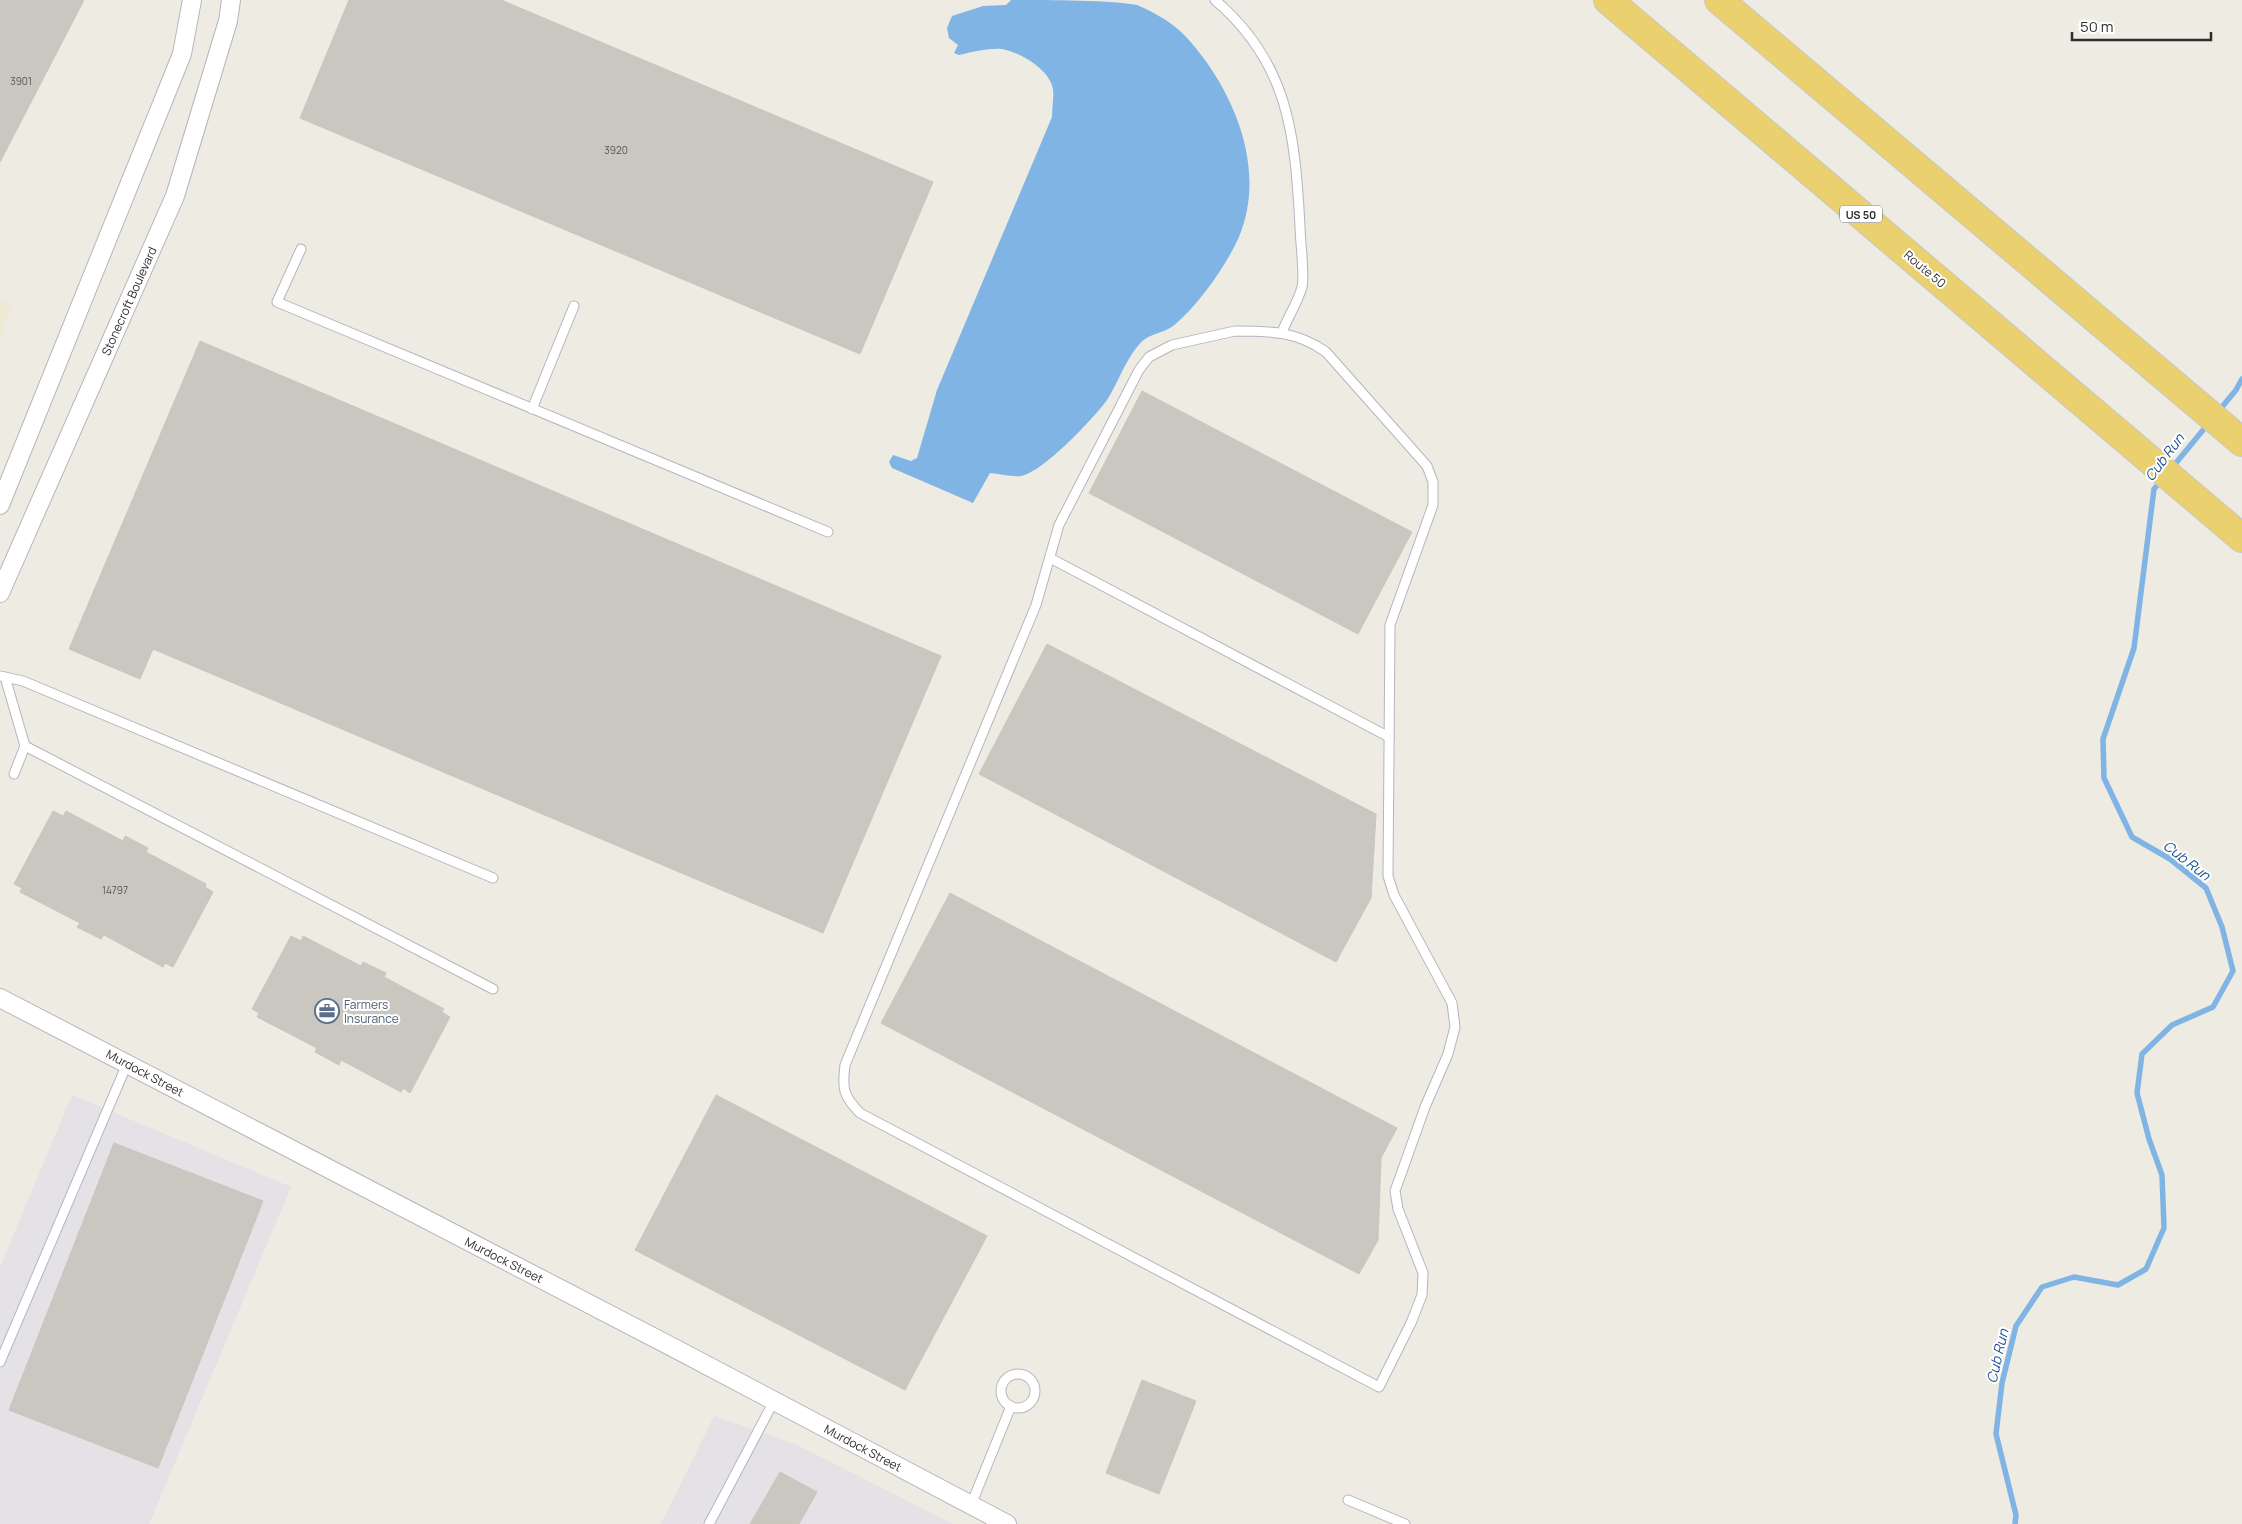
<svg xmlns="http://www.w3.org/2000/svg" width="2242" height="1524" font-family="Manrope,sans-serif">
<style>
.industrial{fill:#e4e1e7}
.education{fill:#edead3}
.water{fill:#80b4e4}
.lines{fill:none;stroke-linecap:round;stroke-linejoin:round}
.stream{stroke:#80b4e4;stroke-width:5.5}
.building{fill:#c9c7c0;stroke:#c9c7bb}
.service-casing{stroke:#b5b5bf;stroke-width:11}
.minor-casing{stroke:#b5b5bf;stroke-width:20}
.trunk-casing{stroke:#c8c8c8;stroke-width:30}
.service{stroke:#fff;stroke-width:9}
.minor{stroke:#fff;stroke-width:18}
.trunk{stroke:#ead06e;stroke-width:28}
.labels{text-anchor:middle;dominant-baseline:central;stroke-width:4;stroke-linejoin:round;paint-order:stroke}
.number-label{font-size:10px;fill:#545452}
.shield{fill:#fff;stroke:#6c6c6c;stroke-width:1}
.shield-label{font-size:11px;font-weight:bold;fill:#2d2d2d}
.street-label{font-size:12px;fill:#2d2d2d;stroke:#fff}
.service-label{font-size:12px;fill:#4e5e75;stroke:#fff;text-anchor:start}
.water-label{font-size:14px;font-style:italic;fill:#1c5193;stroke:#fff}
</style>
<rect width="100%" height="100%" fill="#edebe2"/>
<g class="industrial">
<path d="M 72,1095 L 291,1187 L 149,1524 L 0,1524 L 0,1267 Z"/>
<path d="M 714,1416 L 795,1444 L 953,1524 L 661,1524 Z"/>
</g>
<path class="education" d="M 0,299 L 12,305 L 0,339 Z"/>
<path class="water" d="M 1011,0 C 1041,0 1113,0 1137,5 C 1149,10 1164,18 1174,26 C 1186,35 1196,48 1205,60 C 1241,110 1264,177 1239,237 C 1226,266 1197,307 1173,326 C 1161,335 1148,332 1137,347 C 1124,363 1118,383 1107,400 C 1094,418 1042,473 1021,476 C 1012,477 1000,474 990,473 L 973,503 L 892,468 L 889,462 L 893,455 L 911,461 L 917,458 L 937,390 L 1052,117 C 1052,108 1054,98 1053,89 C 1050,70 1020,52 1002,49 C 988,48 973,52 959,55 L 954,53 L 958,45 L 949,38 L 947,28 L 952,16 L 983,6 L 1006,5 Z"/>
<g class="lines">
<g class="stream">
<path d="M 2217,413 L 2236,390 L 2242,379"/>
<path d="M 2171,469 L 2208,424"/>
<path d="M 2015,1524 L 2016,1515 L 1996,1434 L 2002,1383 L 2016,1326 L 2042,1287 L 2074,1277 L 2118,1285 L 2146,1269 L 2164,1228 L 2162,1175 L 2149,1139 L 2137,1093 L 2142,1054 L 2172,1025 L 2213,1007 L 2233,971 L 2222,927 L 2206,888 L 2170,859 L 2132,837 L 2104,778 L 2103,739 L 2134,648 L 2154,489 L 2162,480"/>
</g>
</g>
<g class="building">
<path d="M 0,0 L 84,0 L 0,162 Z"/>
<path d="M 349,0 L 501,0 L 933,182 L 860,354 L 300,118 Z"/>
<path d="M 200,341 L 941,656 L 823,933 L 153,649 L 140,679 L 69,649 Z"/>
<path d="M 1142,391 L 1412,532 L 1358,634 L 1089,493 Z"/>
<path d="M 1047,644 L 1376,814 L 1371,898 L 1336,962 L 979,774 Z"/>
<path d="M 53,811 L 63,816 L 66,811 L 123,841 L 125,836 L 148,848 L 146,852 L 206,884 L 205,887 L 213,892 L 173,967 L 165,963 L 163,967 L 104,935 L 101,939 L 77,927 L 80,923 L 20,892 L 22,888 L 14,884 Z"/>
<path d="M 950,893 L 1397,1128 L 1381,1158 L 1378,1240 L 1359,1274 L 881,1023 Z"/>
<path d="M 291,936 L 301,941 L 303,936 L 361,966 L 363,962 L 386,973 L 384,977 L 444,1009 L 442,1012 L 450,1017 L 410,1093 L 403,1088 L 401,1092 L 341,1060 L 339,1065 L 315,1052 L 317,1048 L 257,1017 L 259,1013 L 252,1009 Z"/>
<path d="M 716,1095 L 987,1236 L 905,1390 L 635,1250 Z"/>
<path d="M 114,1143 L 263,1201 L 158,1468 L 9,1410 Z"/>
<path d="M 1142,1380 L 1196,1401 L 1159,1494 L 1106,1473 Z"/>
<path d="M 780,1472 L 817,1492 L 799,1524 L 750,1524 Z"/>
</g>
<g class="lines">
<defs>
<g id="service">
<path d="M 1215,0 C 1289,63 1295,135 1300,226 C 1300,241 1305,275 1302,287 C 1298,302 1288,317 1282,332"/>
<path d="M 301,249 L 277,302 L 828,532"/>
<path d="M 1235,331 C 1269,331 1297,331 1326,352 L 1427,466 L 1433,482 L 1433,505 L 1390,625 L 1388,876 L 1394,895 L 1452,1003 L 1455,1027 L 1448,1054 L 1425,1107 L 1395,1191 L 1398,1209 L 1423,1273 L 1422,1295 L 1411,1323 L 1379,1387 L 860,1113 C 843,1096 842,1088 845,1065 L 1036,605 L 1059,525 L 1139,370 L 1149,357 L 1172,345 Z"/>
<path d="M 532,409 L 574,306"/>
<path d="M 1050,558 L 1389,737"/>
<path d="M 0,676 L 23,681 L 493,878"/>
<path d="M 5,677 L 25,746 L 14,774"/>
<path d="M 25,746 L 493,989"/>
<path d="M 0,1362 L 127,1064"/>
<circle cx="1018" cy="1391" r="17"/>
<path d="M 1348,1500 L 1405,1524"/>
<path d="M 971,1505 L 1011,1406"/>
<path d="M 709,1524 L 774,1401"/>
</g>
<g id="minor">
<path d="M 0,505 L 182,54 L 192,0"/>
<path d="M 0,593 L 175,196 L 228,21 L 231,0"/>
<path d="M 0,998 L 676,1349 L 1007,1524"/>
</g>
<g id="trunk">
<path d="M 1608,0 L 2242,538"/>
<path d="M 1719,0 L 2242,442"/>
</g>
</defs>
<use href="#service" class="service-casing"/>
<use href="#minor" class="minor-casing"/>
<use href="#trunk" class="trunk-casing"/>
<use href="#service" class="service"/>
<use href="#minor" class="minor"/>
<use href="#trunk" class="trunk"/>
</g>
<defs>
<symbol id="office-ring" viewBox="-11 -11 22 22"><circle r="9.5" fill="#fff" stroke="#5c6f8a" stroke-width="1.5"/><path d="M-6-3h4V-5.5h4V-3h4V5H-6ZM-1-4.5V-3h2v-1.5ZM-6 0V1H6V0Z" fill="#5c6f8a"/></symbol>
</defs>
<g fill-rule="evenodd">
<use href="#office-ring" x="313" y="997" width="28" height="28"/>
</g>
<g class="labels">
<g class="number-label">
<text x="21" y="81">3901</text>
<text x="616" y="150">3920</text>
<text x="115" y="890">14797</text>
</g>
<rect class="shield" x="1840" y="205.5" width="42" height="17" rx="4"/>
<g class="shield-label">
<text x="1861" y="214">US 50</text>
</g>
<g class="street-label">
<text transform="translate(1925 269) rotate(40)">Route 50</text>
<text transform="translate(129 301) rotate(-66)">Stonecroft Boulevard</text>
<text transform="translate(145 1073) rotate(28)">Murdock Street</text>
<text transform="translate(504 1260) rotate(27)">Murdock Street</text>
<text transform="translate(863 1448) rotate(28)">Murdock Street</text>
</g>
<g class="service-label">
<text x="344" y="1004">Farmers<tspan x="344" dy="14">Insurance</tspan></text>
</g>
<g class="water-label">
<text transform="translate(2164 457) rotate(-53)">Cub Run</text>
<text transform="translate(2187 860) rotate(38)">Cub Run</text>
<text transform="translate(1997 1356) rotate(-77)">Cub Run</text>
</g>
</g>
<path d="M2072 32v8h139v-8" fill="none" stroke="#2d2d2d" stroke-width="2.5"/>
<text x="2080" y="32" font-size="15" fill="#2d2d2d" stroke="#ffffff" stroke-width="4" paint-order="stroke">50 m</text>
</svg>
